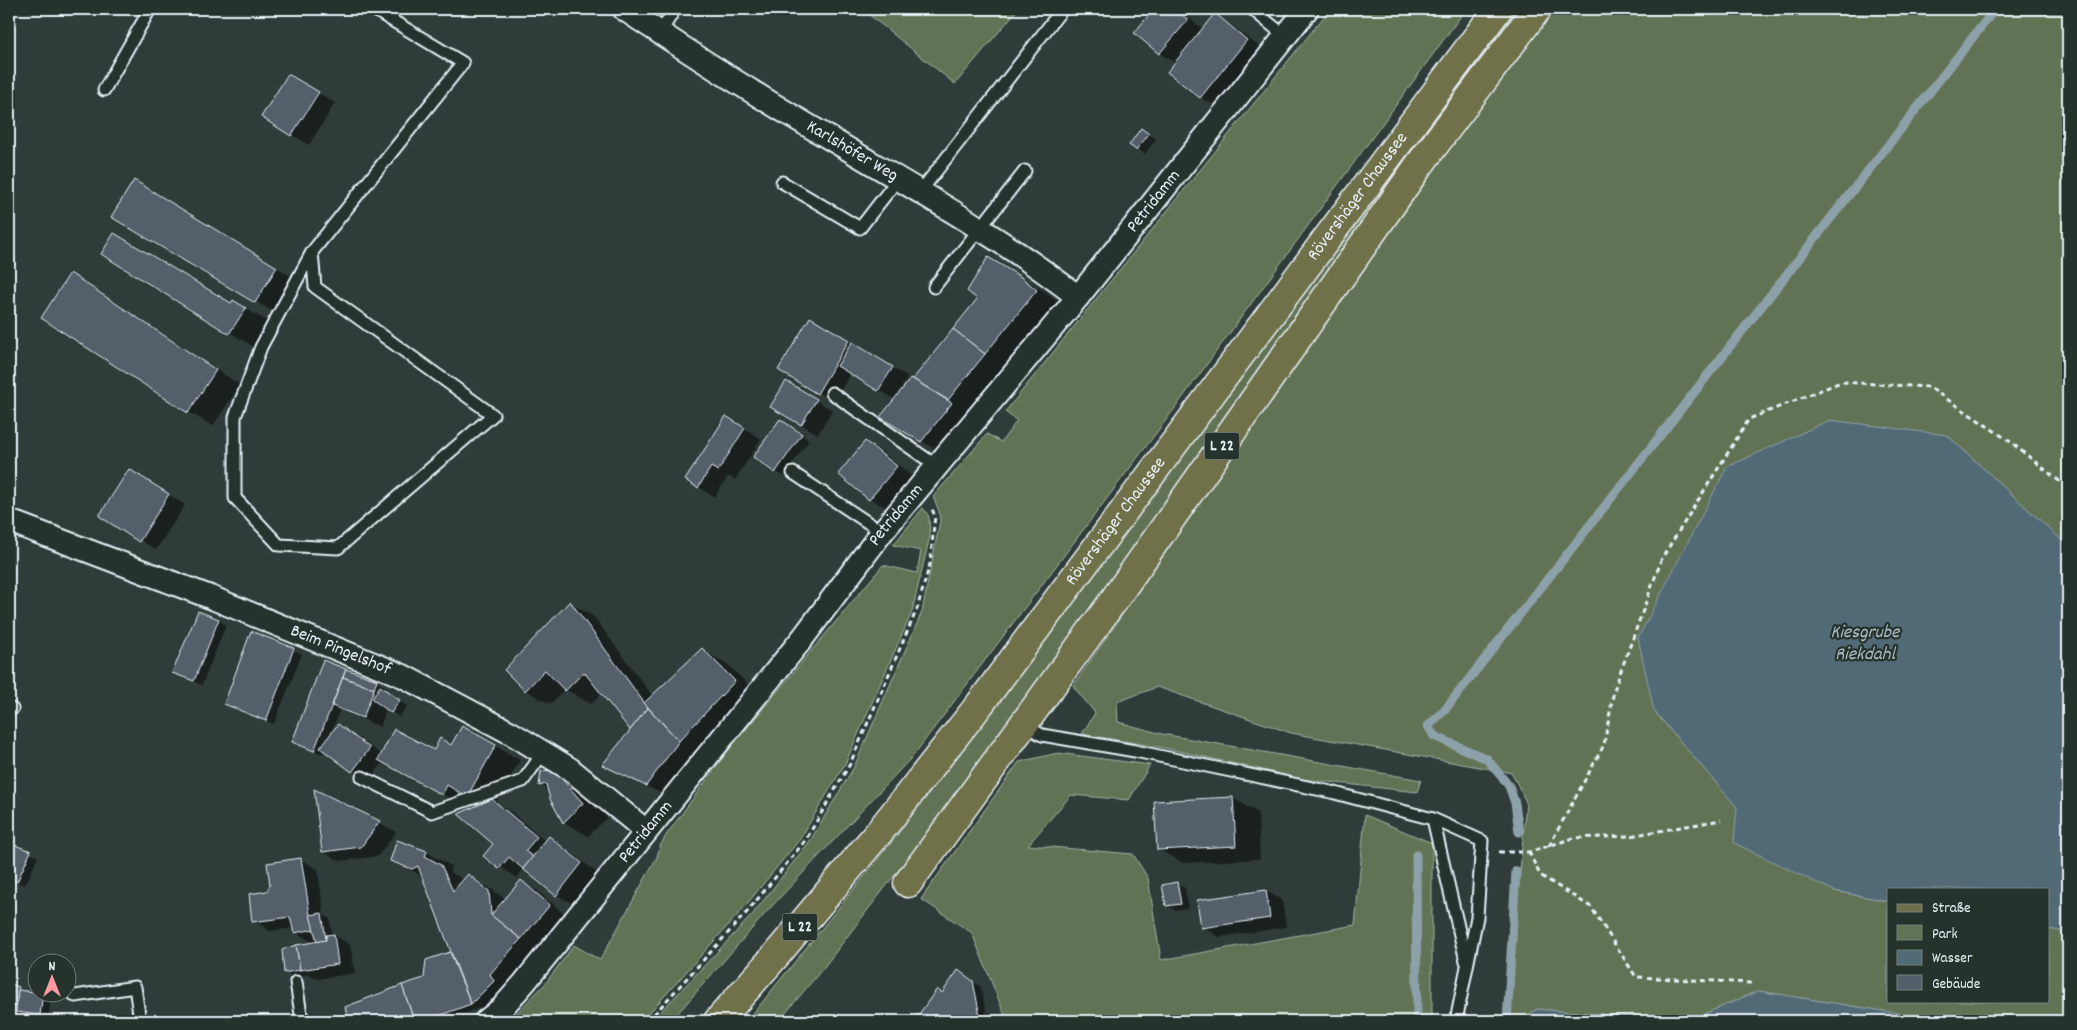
<svg xmlns="http://www.w3.org/2000/svg" width="2077" height="1030" font-family="Dekko,sans-serif">
<style>
.green{fill:#627355;stroke:#a5b2a6}
.water{fill:#516b76;stroke:#8da1aa}
.shadow{fill:#0007}
.lines{fill:none;stroke-linecap:round;stroke-linejoin:round}
.stream{stroke:#8da1aa;stroke-width:9}
.building{fill:#545e6b;stroke:#e8f1f8}
.service-casing{stroke:#e8f1f8;stroke-width:15}
.minor-casing{stroke:#e8f1f8;stroke-width:26}
.primary-casing{stroke:#e8f1f8;stroke-width:31}
.path{stroke:#e8f1f8;stroke-width:3;stroke-dasharray:5 4;stroke-linecap:butt}
.service{stroke:#26332d;stroke-width:11}
.minor{stroke:#26332d;stroke-width:22}
.primary{stroke:#70704a;stroke-width:28}
.labels{text-anchor:middle;dominant-baseline:central;stroke-width:4.5;stroke-linejoin:round;paint-order:stroke}
.shield{fill:#26332d;stroke:#aeb8bb;stroke-width:1}
.shield-label{font-size:16px;font-weight:bold;fill:#e8f1f8}
.street-label{font-size:18px;fill:#e8f1f8;stroke:#26332d}
.water-label{font-size:19px;font-style:italic;fill:#acbbc4;stroke:#26332d}
</style>
<rect width="100%" height="100%" fill="#2f3c39"/>
<filter id="ink" filterUnits="userSpaceOnUse"><feTurbulence type="fractalNoise" baseFrequency=".02" numOctaves="2"/><feDisplacementMap in="SourceGraphic" scale="10" xChannelSelector="R" yChannelSelector="G"/><feConvolveMatrix kernelMatrix="1 2 1 2 8 2 1 2 1" color-interpolation-filters="sRGB"/></filter>
<g filter="url(#ink)">
<g class="green">
<path d="M 862,9 L 1018,9 L 955,84 Z"/>
<path d="M 1330,9 L 1466,9 L 1175,408 L 913,756 L 771,907 L 671,1021 L 652,1021 L 752,915 L 810,841 L 854,767 L 922,612 L 940,521 L 939,511 L 933,497 L 987,434 L 1001,442 L 1017,421 L 1005,412 Z"/>
<path d="M 1507,9 L 1521,9 L 1336,262 L 1227,415 L 1149,528 L 986,753 L 897,872 L 824,967 L 779,1021 L 747,1021 L 895,838 L 1013,684 L 1349,222 Z"/>
<path d="M 1551,9 L 2068,9 L 2068,546 L 1947,435 L 1654,711 L 1737,807 L 1834,891 L 1888,901 L 1888,1001 L 2048,1001 L 2048,929 L 2068,932 L 2068,1021 L 1946,1021 L 1758,991 L 1688,1021 L 1537,1009 L 1519,1021 L 1507,1021 L 1526,802 L 1512,773 L 1291,733 L 1157,687 L 1117,702 L 1118,722 L 1162,734 L 1421,780 L 1417,792 L 1302,779 L 1165,748 L 1082,734 L 1095,713 L 1073,686 C 1230,459 1388,232 1551,9 Z"/>
<path d="M 923,508 L 929,517 L 930,536 L 912,612 L 845,764 L 800,839 L 742,910 L 642,1021 L 525,1021 L 517,1013 L 545,984 L 574,945 L 600,960 L 657,857 L 660,846 L 667,834 L 727,752 L 883,565 L 917,573 L 921,551 L 893,545 Z"/>
<path d="M 1058,753 L 1150,765 L 1129,800 L 1071,795 L 1028,845 L 1133,854 L 1148,878 L 1161,960 L 1355,925 L 1365,815 L 1432,843 L 1432,1021 L 1007,1021 L 972,933 L 921,899 L 1019,762 Z"/>
</g>
<g class="water">
<path d="M 1830,420 L 1947,435 L 2068,546 L 2068,932 L 2048,929 L 2048,889 L 1888,889 L 1888,901 L 1834,891 L 1734,843 L 1737,807 L 1654,711 L 1638,638 L 1727,467 Z"/>
<path d="M 1758,991 L 1946,1021 L 1688,1021 Z"/>
<path d="M 1537,1009 L 1677,1021 L 1519,1021 Z"/>
</g>
<g class="shadow">
<path d="M 1147,9 L 1177,9 L 1203,29 L 1215,15 L 1231,25 L 1263,50 L 1217,107 L 1200,97 L 1176,63 L 1159,53 L 1153,12 Z"/>
<path d="M 1268,9 L 1286,9 L 1282,14 L 1274,9 L 1272,11 Z"/>
<path d="M 305,85 L 335,103 L 309,145 L 263,117 Z"/>
<path d="M 1142,129 L 1156,139 L 1145,154 L 1130,144 Z"/>
<path d="M 159,196 L 301,282 L 280,316 L 113,216 Z"/>
<path d="M 103,254 L 231,304 L 233,301 L 270,323 L 254,347 Z"/>
<path d="M 1013,273 L 1046,292 L 1061,305 L 946,455 L 921,441 L 896,400 L 851,373 L 834,402 L 780,370 L 811,319 L 908,377 L 897,396 L 899,397 L 979,299 Z"/>
<path d="M 70,275 L 95,289 L 240,385 L 213,426 L 189,412 Z"/>
<path d="M 787,383 L 832,410 L 818,434 L 801,424 Z"/>
<path d="M 788,425 L 809,440 L 784,476 L 776,472 Z"/>
<path d="M 743,427 L 761,439 L 735,480 L 728,476 L 715,497 L 687,480 Z"/>
<path d="M 865,442 L 882,452 L 912,476 L 887,508 L 870,499 L 840,474 Z"/>
<path d="M 146,480 L 185,505 L 156,550 L 140,540 Z"/>
<path d="M 570,603 L 594,617 L 653,697 L 702,650 L 727,664 L 760,696 L 705,754 L 697,749 L 663,794 L 621,774 L 632,730 L 602,693 L 591,704 L 565,689 L 550,704 L 525,690 Z"/>
<path d="M 218,620 L 226,625 L 202,685 L 174,673 Z"/>
<path d="M 252,633 L 302,654 L 274,724 L 225,704 Z"/>
<path d="M 324,661 L 376,682 L 384,686 L 383,690 L 407,706 L 399,717 L 387,708 L 380,727 L 340,709 L 330,735 L 338,725 L 355,735 L 382,755 L 434,752 L 452,747 L 495,746 L 520,760 L 496,803 L 509,810 L 546,842 L 550,838 L 566,848 L 598,874 L 573,904 L 557,895 L 524,868 L 517,878 L 485,856 L 495,844 L 483,805 L 472,798 L 467,808 L 383,762 L 369,781 L 353,771 L 324,749 L 323,754 L 302,746 Z"/>
<path d="M 554,771 L 579,786 L 607,818 L 588,836 L 564,822 L 549,790 L 541,785 Z"/>
<path d="M 316,791 L 396,832 L 378,856 L 340,861 L 324,852 Z"/>
<path d="M 1233,798 L 1258,813 L 1260,859 L 1183,863 L 1158,849 L 1156,802 Z"/>
<path d="M 9,844 L 38,857 L 25,885 L 9,879 Z"/>
<path d="M 426,852 L 451,866 L 450,872 L 464,880 L 468,876 L 493,890 L 506,900 L 521,882 L 538,891 L 565,915 L 537,948 L 544,954 L 497,1017 L 480,1008 L 442,1021 L 349,1021 L 347,1007 L 425,979 L 450,954 L 454,956 L 424,877 L 391,860 Z"/>
<path d="M 301,860 L 318,869 L 324,915 L 330,919 L 332,934 L 350,945 L 355,973 L 318,979 L 309,974 L 293,977 L 285,972 L 314,943 L 295,932 L 294,928 L 270,931 L 254,921 L 268,893 Z"/>
<path d="M 1177,884 L 1185,888 L 1188,908 L 1175,910 L 1167,905 Z"/>
<path d="M 1266,891 L 1282,900 L 1286,927 L 1219,937 L 1203,927 Z"/>
<path d="M 959,972 L 981,987 L 988,1021 L 916,1021 L 938,991 L 943,994 Z"/>
<path d="M 9,984 L 25,992 L 43,994 L 51,998 L 48,1019 L 24,1016 L 9,1016 Z"/>
</g>
<g class="lines">
<g class="stream">
<path d="M 1519,832 L 1515,803 L 1509,786 L 1487,759 L 1434,736 L 1428,726 L 1444,711 L 1995,9"/>
<path d="M 1416,855 L 1417,1021"/>
<path d="M 1507,1021 L 1516,871"/>
</g>
</g>
<g class="building">
<path d="M 1154,9 L 1175,9 L 1188,20 L 1159,54 L 1134,33 Z"/>
<path d="M 1215,13 L 1247,40 L 1200,98 L 1167,72 Z"/>
<path d="M 288,74 L 319,92 L 291,136 L 261,117 Z"/>
<path d="M 1141,128 L 1149,134 L 1136,150 L 1129,145 Z"/>
<path d="M 134,180 L 277,267 L 255,303 L 111,217 Z"/>
<path d="M 114,233 L 231,303 L 233,300 L 246,308 L 229,334 L 101,254 Z"/>
<path d="M 988,257 L 1021,277 L 1037,290 L 985,354 L 953,329 L 977,299 L 967,291 Z"/>
<path d="M 70,273 L 216,370 L 188,413 L 41,318 Z"/>
<path d="M 810,317 L 849,340 L 817,394 L 778,370 Z"/>
<path d="M 953,329 L 985,354 L 948,400 L 913,379 Z"/>
<path d="M 852,342 L 893,367 L 878,391 L 837,366 Z"/>
<path d="M 911,378 L 952,403 L 921,442 L 880,417 Z"/>
<path d="M 786,381 L 817,399 L 801,425 L 770,407 Z"/>
<path d="M 726,416 L 745,428 L 718,471 L 711,467 L 698,488 L 685,480 Z"/>
<path d="M 780,419 L 802,434 L 775,473 L 753,457 Z"/>
<path d="M 865,441 L 897,466 L 869,500 L 838,474 Z"/>
<path d="M 129,469 L 169,494 L 139,542 L 99,516 Z"/>
<path d="M 570,601 L 648,708 L 630,730 L 584,672 L 565,691 L 545,670 L 525,691 L 504,670 Z"/>
<path d="M 198,611 L 219,619 L 194,681 L 172,673 Z"/>
<path d="M 251,631 L 294,648 L 266,721 L 224,704 Z"/>
<path d="M 702,648 L 735,681 L 679,741 L 644,703 Z"/>
<path d="M 323,660 L 346,669 L 314,751 L 292,742 Z"/>
<path d="M 346,669 L 377,680 L 374,689 L 343,677 Z"/>
<path d="M 343,677 L 374,689 L 363,718 L 332,706 Z"/>
<path d="M 380,686 L 400,700 L 391,713 L 372,699 Z"/>
<path d="M 648,708 L 679,741 L 646,786 L 602,765 Z"/>
<path d="M 338,724 L 370,748 L 352,772 L 320,748 Z"/>
<path d="M 462,726 L 496,745 L 467,797 L 447,785 L 442,795 L 378,760 L 394,729 L 434,750 L 440,738 L 451,745 Z"/>
<path d="M 554,770 L 583,803 L 563,823 L 550,799 L 546,784 L 539,786 L 541,771 Z"/>
<path d="M 314,789 L 380,821 L 361,847 L 322,852 Z"/>
<path d="M 1233,797 L 1236,846 L 1157,850 L 1154,801 Z"/>
<path d="M 492,799 L 537,837 L 525,851 L 533,857 L 523,869 L 509,857 L 499,869 L 483,856 L 493,844 L 458,814 Z"/>
<path d="M 549,836 L 582,863 L 556,896 L 523,869 Z"/>
<path d="M 397,840 L 427,851 L 425,856 L 441,865 L 453,891 L 468,874 L 489,891 L 491,915 L 521,939 L 490,974 L 494,981 L 471,1004 L 418,866 L 412,869 L 390,861 Z"/>
<path d="M 9,843 L 31,851 L 17,882 L 9,879 Z"/>
<path d="M 301,858 L 310,915 L 315,929 L 294,933 L 290,917 L 252,922 L 249,894 L 267,891 L 270,885 L 267,863 Z"/>
<path d="M 521,880 L 550,905 L 521,939 L 491,915 Z"/>
<path d="M 1177,882 L 1181,904 L 1166,906 L 1162,885 Z"/>
<path d="M 1266,890 L 1270,918 L 1201,928 L 1197,900 Z"/>
<path d="M 322,913 L 326,940 L 317,942 L 310,915 Z"/>
<path d="M 334,934 L 338,964 L 300,970 L 296,945 L 326,940 L 326,935 Z"/>
<path d="M 296,945 L 300,970 L 284,973 L 282,950 Z"/>
<path d="M 450,952 L 471,1004 L 425,1021 L 414,1021 L 402,985 L 424,978 L 426,960 Z"/>
<path d="M 958,970 L 973,981 L 981,1021 L 914,1021 L 937,989 L 942,993 Z"/>
<path d="M 9,983 L 19,987 L 16,1006 L 9,1007 Z"/>
<path d="M 402,985 L 414,1021 L 348,1021 L 345,1007 Z"/>
<path d="M 18,990 L 43,993 L 40,1015 L 16,1012 Z"/>
</g>
<g class="lines">
<defs>
<g id="service">
<path d="M 1252,9 L 1285,36"/>
<path d="M 660,33 L 675,9"/>
<path d="M 104,90 L 150,9"/>
<path d="M 782,182 L 860,228 L 898,179"/>
<path d="M 920,192 L 1060,12"/>
<path d="M 312,252 L 315,287 L 493,415 L 338,548 L 279,545 L 235,498 L 235,417 L 261,347 L 312,252 L 463,63 L 373,9"/>
<path d="M 934,287 L 1025,171"/>
<path d="M 832,393 L 938,467"/>
<path d="M 793,473 L 882,532"/>
<path d="M 9,708 L 12,709"/>
<path d="M 1024,725 L 1042,735 L 1135,751 L 1331,792 L 1433,819 L 1482,841 L 1477,917 L 1456,1021"/>
<path d="M 362,777 L 432,812 L 523,781 L 543,753"/>
<path d="M 1433,819 L 1466,961"/>
<path d="M 296,982 L 302,1021"/>
<path d="M 75,996 L 135,987 L 140,1021"/>
</g>
<g id="minor">
<path id="s1" d="M 624,9 C 690,53 757,96 826,136 C 911,187 1000,236 1078,297"/>
<path id="s2" d="M 9,521 L 210,597 L 403,676 L 511,733 L 570,769 L 646,831"/>
<path id="s3" d="M 486,1021 L 502,1008 L 524,983 L 802,639 L 882,532 L 1078,297 L 1307,9"/>
</g>
<g id="primary">
<path d="M 908,883 L 1111,604 L 1417,168 L 1537,9"/>
<path id="s4" d="M 718,1021 L 777,954 L 880,831 L 980,704 L 1498,9"/>
</g>
</defs>
<use href="#service" class="service-casing"/>
<use href="#minor" class="minor-casing"/>
<use href="#primary" class="primary-casing"/>
<g class="path">
<path d="M 1549,846 L 1604,745 L 1614,690 L 1662,558 L 1749,419 L 1841,382 L 1929,387 L 2008,440 L 2068,488"/>
<path d="M 1499,852 L 1529,852 L 1574,838 L 1630,836 L 1721,820"/>
<path d="M 1529,852 L 1540,875 L 1591,907 L 1636,977 L 1751,983"/>
<path d="M 648,1021 L 747,912 L 805,841 L 850,764 L 917,609 L 930,564 L 935,516 L 932,509"/>
</g>
<use href="#service" class="service"/>
<use href="#minor" class="minor"/>
<use href="#primary" class="primary"/>
</g>
</g>
<g class="labels">
<g class="shield">
<rect x="1204.5" y="432.5" width="35" height="27" rx="4"/>
<rect x="782.5" y="913.5" width="35" height="27" rx="4"/>
</g>
<g class="shield-label">
<text x="1222" y="446">L 22</text>
<text x="800" y="927">L 22</text>
</g>
<g class="street-label">
<text stroke="none"><textPath href="#s1" startOffset="269">Karlshöfer Weg</textPath></text>
<text stroke="none"><textPath href="#s4" startOffset="1044">Rövershäger Chaussee</textPath></text>
<text stroke="none"><textPath href="#s3" startOffset="1058">Petridamm</textPath></text>
<text stroke="none"><textPath href="#s3" startOffset="652">Petridamm</textPath></text>
<text stroke="none"><textPath href="#s4" startOffset="639">Rövershäger Chaussee</textPath></text>
<text stroke="none"><textPath href="#s2" startOffset="356">Beim Pingelshof</textPath></text>
<text stroke="none"><textPath href="#s3" startOffset="248">Petridamm</textPath></text>
</g>
<g class="water-label">
<text x="1865" y="633">Kiesgrube<tspan x="1865" dy="22">Riekdahl</tspan></text>
</g>
</g>
<rect width="2077" height="1030" fill="none" stroke="#26332d" stroke-width="30"/>
<rect x="15" y="15" width="2047" height="1000" fill="none" stroke="#e8f1f8" stroke-width="2" filter="url(#ink)"/>
<rect x="1887" y="888" width="162" height="115" fill="#26332d" stroke="#747f7e"/>
<rect x="1897" y="904" width="25" height="8" fill="#70704a" stroke="#747f7e"/>
<text x="1932" y="912" font-size="15" fill="#e8f1f8">Straße</text>
<rect x="1897" y="925" width="25" height="15" fill="#627355" stroke="#747f7e"/>
<text x="1932" y="938" font-size="15" fill="#e8f1f8">Park</text>
<rect x="1897" y="950" width="25" height="15" fill="#516b76" stroke="#747f7e"/>
<text x="1932" y="962" font-size="15" fill="#e8f1f8">Wasser</text>
<rect x="1897" y="975" width="25" height="15" fill="#545e6b" stroke="#747f7e"/>
<text x="1932" y="988" font-size="15" fill="#e8f1f8">Gebäude</text>
<g transform="translate(52 978)"><circle r="24" fill="#26332d" stroke="#747f7e"/>
<path d="M0-4L9 19L0 12L-9 19Z" fill="#ff9aa2"/>
<text y="-8" font-size="14" font-weight="bold" text-anchor="middle" fill="#e8f1f8">N</text>
</g>
</svg>
